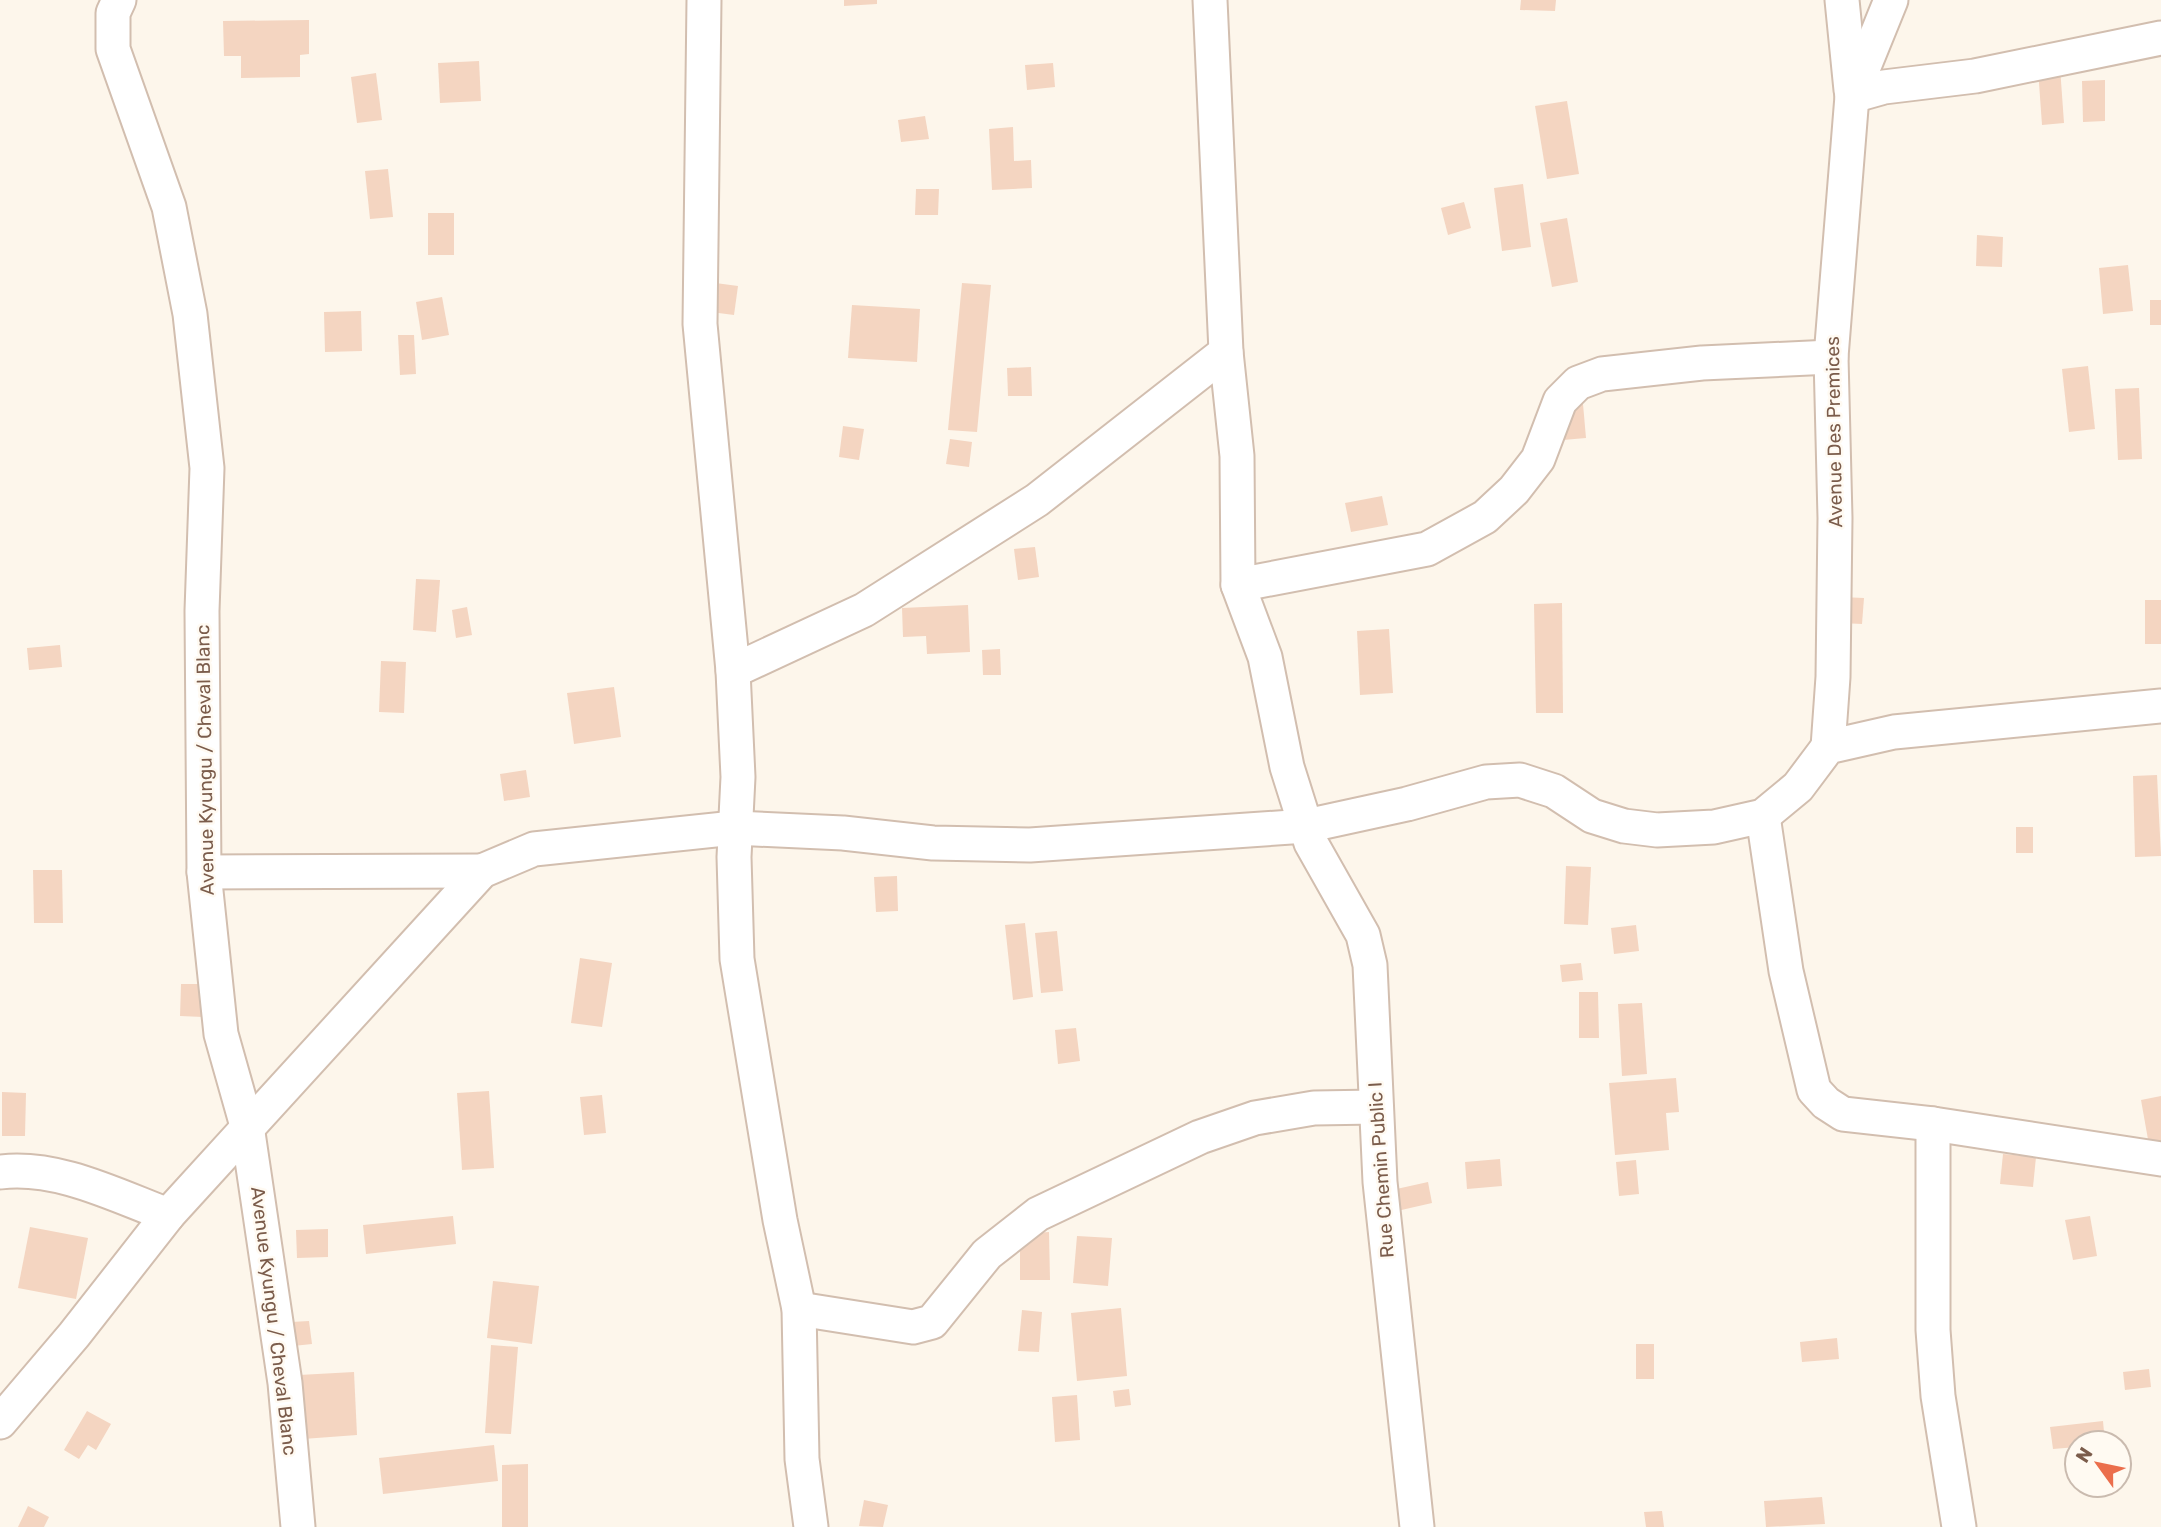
<svg xmlns="http://www.w3.org/2000/svg" width="2161" height="1527" font-family="Rubik,sans-serif">
<style>
.building{fill:#f4d5c1}
.lines{fill:none;stroke-linecap:round;stroke-linejoin:round}
.street-casing{stroke:#d2beaf;stroke-width:37}
.street{stroke:#fff;stroke-width:33}
.labels{text-anchor:middle;dominant-baseline:central;stroke-width:5;stroke-linejoin:round;paint-order:stroke}
.street-label{font-size:19px;fill:#7b5c4b;stroke:#fffaf2}
</style>
<rect width="100%" height="100%" fill="#fdf6eb"/>
<g class="building">
<path d="M 844,0 L 877,0 L 877,4 L 844,6 Z"/>
<path d="M 1521,0 L 1556,0 L 1555,11 L 1520,10 Z"/>
<path d="M 309,20 L 309,54 L 300,55 L 300,77 L 241,78 L 241,56 L 224,56 L 223,21 Z"/>
<path d="M 479,61 L 481,101 L 440,103 L 438,63 Z"/>
<path d="M 1053,63 L 1055,87 L 1027,90 L 1025,65 Z"/>
<path d="M 2060,67 L 2064,123 L 2042,125 L 2038,69 Z"/>
<path d="M 376,73 L 382,120 L 357,123 L 351,77 Z"/>
<path d="M 2105,80 L 2105,121 L 2083,122 L 2082,81 Z"/>
<path d="M 1567,101 L 1579,174 L 1547,179 L 1535,106 Z"/>
<path d="M 925,116 L 929,139 L 901,142 L 898,120 Z"/>
<path d="M 1013,127 L 1014,161 L 1031,160 L 1032,188 L 992,190 L 989,129 Z"/>
<path d="M 388,169 L 393,217 L 370,219 L 365,171 Z"/>
<path d="M 1523,184 L 1531,247 L 1502,251 L 1494,188 Z"/>
<path d="M 916,189 L 939,189 L 938,215 L 915,215 Z"/>
<path d="M 1464,202 L 1471,228 L 1448,235 L 1441,208 Z"/>
<rect x="428" y="213" width="26" height="42"/>
<path d="M 1567,218 L 1578,282 L 1552,287 L 1540,223 Z"/>
<path d="M 1977,235 L 2003,237 L 2002,267 L 1976,266 Z"/>
<path d="M 2128,265 L 2133,311 L 2103,314 L 2099,268 Z"/>
<path d="M 708,282 L 738,286 L 734,315 L 703,311 Z"/>
<path d="M 962,283 L 991,285 L 977,432 L 948,430 Z"/>
<path d="M 442,297 L 449,335 L 422,340 L 416,302 Z"/>
<rect x="2150" y="300" width="11" height="25"/>
<path d="M 852,305 L 920,309 L 917,362 L 848,358 Z"/>
<path d="M 361,311 L 362,351 L 325,352 L 324,312 Z"/>
<path d="M 398,335 L 414,335 L 416,374 L 400,375 Z"/>
<path d="M 2088,366 L 2095,429 L 2069,432 L 2062,369 Z"/>
<path d="M 1031,367 L 1032,396 L 1008,396 L 1007,368 Z"/>
<path d="M 2139,388 L 2142,459 L 2118,460 L 2115,389 Z"/>
<path d="M 1583,404 L 1586,438 L 1563,440 L 1559,406 Z"/>
<path d="M 843,426 L 864,429 L 859,460 L 839,457 Z"/>
<path d="M 950,439 L 972,442 L 969,467 L 946,464 Z"/>
<path d="M 1382,496 L 1388,525 L 1351,532 L 1345,503 Z"/>
<path d="M 1035,547 L 1039,577 L 1018,580 L 1014,549 Z"/>
<path d="M 416,579 L 440,580 L 436,632 L 413,630 Z"/>
<path d="M 1842,597 L 1864,598 L 1862,624 L 1841,623 Z"/>
<rect x="2145" y="600" width="16" height="44"/>
<path d="M 1562,603 L 1563,713 L 1536,713 L 1534,604 Z"/>
<path d="M 968,605 L 970,652 L 927,654 L 926,636 L 903,637 L 902,608 Z"/>
<path d="M 467,607 L 472,635 L 456,638 L 452,610 Z"/>
<path d="M 1389,629 L 1393,693 L 1360,695 L 1357,631 Z"/>
<path d="M 60,645 L 62,667 L 29,670 L 27,648 Z"/>
<path d="M 1000,649 L 1001,675 L 983,675 L 982,650 Z"/>
<path d="M 381,661 L 406,662 L 404,713 L 379,712 Z"/>
<path d="M 614,687 L 621,737 L 574,744 L 567,693 Z"/>
<path d="M 526,770 L 530,797 L 504,801 L 500,774 Z"/>
<path d="M 2157,775 L 2161,856 L 2135,857 L 2133,776 Z"/>
<rect x="2016" y="827" width="17" height="26"/>
<path d="M 1566,866 L 1591,867 L 1588,925 L 1564,924 Z"/>
<path d="M 33,870 L 62,870 L 63,923 L 34,923 Z"/>
<path d="M 897,876 L 898,911 L 876,912 L 874,877 Z"/>
<path d="M 1025,923 L 1033,997 L 1013,1000 L 1005,925 Z"/>
<path d="M 1636,925 L 1639,951 L 1614,954 L 1611,928 Z"/>
<path d="M 1057,931 L 1063,991 L 1041,993 L 1035,933 Z"/>
<path d="M 580,958 L 612,963 L 602,1027 L 571,1023 Z"/>
<path d="M 1581,963 L 1583,980 L 1562,982 L 1560,965 Z"/>
<path d="M 181,984 L 203,984 L 203,1017 L 180,1016 Z"/>
<path d="M 1579,992 L 1598,992 L 1599,1038 L 1579,1038 Z"/>
<path d="M 1642,1003 L 1647,1074 L 1622,1076 L 1618,1004 Z"/>
<path d="M 1076,1028 L 1080,1061 L 1058,1064 L 1055,1030 Z"/>
<path d="M 1676,1078 L 1679,1112 L 1666,1113 L 1669,1150 L 1615,1155 L 1609,1083 Z"/>
<path d="M 489,1091 L 494,1168 L 462,1170 L 457,1093 Z"/>
<path d="M 2,1092 L 26,1093 L 25,1136 L 2,1136 Z"/>
<path d="M 602,1095 L 606,1133 L 584,1135 L 580,1097 Z"/>
<path d="M 2161,1096 L 2161,1143 L 2149,1145 L 2141,1100 Z"/>
<path d="M 2003,1154 L 2036,1157 L 2033,1187 L 2000,1184 Z"/>
<path d="M 1500,1159 L 1502,1186 L 1467,1189 L 1465,1162 Z"/>
<path d="M 1636,1160 L 1639,1194 L 1619,1196 L 1616,1162 Z"/>
<path d="M 1428,1182 L 1432,1203 L 1397,1211 L 1392,1190 Z"/>
<path d="M 453,1216 L 456,1244 L 366,1254 L 363,1225 Z"/>
<path d="M 2090,1216 L 2097,1256 L 2073,1260 L 2065,1220 Z"/>
<path d="M 30,1227 L 88,1238 L 76,1299 L 18,1288 Z"/>
<path d="M 328,1229 L 328,1257 L 297,1258 L 296,1230 Z"/>
<path d="M 1049,1232 L 1050,1280 L 1020,1280 L 1020,1234 Z"/>
<path d="M 1077,1236 L 1112,1238 L 1108,1286 L 1073,1283 Z"/>
<path d="M 493,1281 L 539,1286 L 532,1344 L 487,1338 Z"/>
<path d="M 1121,1308 L 1127,1376 L 1077,1381 L 1071,1313 Z"/>
<path d="M 1022,1310 L 1042,1312 L 1039,1352 L 1018,1351 Z"/>
<path d="M 309,1321 L 312,1344 L 293,1346 L 291,1322 Z"/>
<path d="M 1837,1338 L 1839,1359 L 1802,1362 L 1800,1342 Z"/>
<rect x="1636" y="1344" width="18" height="35"/>
<path d="M 491,1345 L 518,1347 L 511,1434 L 485,1433 Z"/>
<path d="M 2149,1369 L 2151,1387 L 2125,1390 L 2123,1372 Z"/>
<path d="M 354,1372 L 357,1435 L 303,1439 L 299,1375 Z"/>
<path d="M 1129,1389 L 1131,1405 L 1115,1407 L 1113,1391 Z"/>
<path d="M 1077,1395 L 1080,1440 L 1055,1442 L 1052,1397 Z"/>
<path d="M 87,1411 L 111,1424 L 96,1450 L 88,1445 L 79,1459 L 64,1450 Z"/>
<path d="M 2103,1421 L 2105,1443 L 2077,1443 L 2077,1447 L 2053,1449 L 2050,1427 Z"/>
<path d="M 494,1445 L 498,1481 L 383,1494 L 379,1458 Z"/>
<path d="M 528,1464 L 528,1527 L 502,1527 L 502,1465 Z"/>
<path d="M 1822,1497 L 1825,1524 L 1766,1527 L 1764,1501 Z"/>
<path d="M 864,1500 L 888,1505 L 883,1527 L 859,1526 Z"/>
<path d="M 28,1506 L 49,1517 L 44,1527 L 18,1527 Z"/>
<path d="M 1662,1511 L 1664,1527 L 1646,1527 L 1644,1512 Z"/>
</g>
<g class="lines">
<defs>
<g id="street">
<path d="M 119,0 L 113,13 L 113,49 L 169,207 L 190,314 L 207,468 L 202,611 L 204,872 L 221,1034 L 247,1126 L 285,1383 L 298,1527"/>
<path d="M 704,0 L 700,324 L 733,671 L 738,777 L 734,857 L 737,959 L 780,1220 L 799,1309 L 802,1459 L 811,1527"/>
<path d="M 1210,0 L 1226,352 L 1237,456 L 1238,585 L 1265,657 L 1287,767 L 1311,843 L 1363,935 L 1370,965 L 1380,1182 L 1417,1527"/>
<path d="M 1842,0 L 1851,90"/>
<path d="M 1852,96 L 1884,87 L 1975,76 L 2161,38"/>
<path d="M 1238,585 L 1427,549 L 1485,517 L 1514,490 L 1538,459 L 1560,401 L 1578,383 L 1602,374 L 1702,363 L 1831,357"/>
<path d="M 733,671 L 864,610 L 1037,500 L 1226,352"/>
<path d="M 1828,747 L 1833,677 L 1835,518 L 1831,357 L 1852,96 L 1891,0"/>
<path d="M 1763,816 L 1786,971 L 1814,1090 L 1826,1103 L 1843,1114 L 1933,1124 L 2161,1159"/>
<path d="M 204,872 L 482,871"/>
<path d="M 1933,1124 L 1933,1330 L 1938,1396 L 1959,1527"/>
<path d="M 0,1172 C 57,1165 115,1195 168,1215"/>
<path d="M 799,1309 L 913,1327 L 932,1322 L 987,1254 L 1038,1214 L 1200,1137 L 1255,1118 L 1314,1108 L 1376,1107"/>
<path d="M 0,1422 L 74,1335 L 168,1215 L 482,871 L 534,849 L 734,828 L 843,833 L 933,843 L 1030,845 L 1306,826 L 1407,804 L 1486,782 L 1520,780 L 1554,791 L 1592,816 L 1624,826 L 1657,830 L 1714,827 L 1763,816 L 1798,787 L 1828,747 L 1894,732 L 2161,706"/>
</g>
</defs>
<use href="#street" class="street-casing"/>
<use href="#street" class="street"/>
</g>
<g class="labels">
<g class="street-label">
<text transform="translate(1834 432) rotate(-91)">Avenue Des Premices</text>
<text transform="translate(205 760) rotate(-91)">Avenue Kyungu / Cheval Blanc</text>
<text transform="translate(1381 1170) rotate(-94)">Rue Chemin Public I</text>
<text transform="translate(274 1321) rotate(83)">Avenue Kyungu / Cheval Blanc</text>
</g>
</g>
<g transform="translate(2098 1464) rotate(303)"><circle r="33" fill="#fffaf2" stroke="#cabbaf" stroke-width="2"/>
<path d="M0-5L12 26L0 18L-12 26Z" fill="#eb6e4c"/>
<text y="-10" font-size="19" font-weight="bold" text-anchor="middle" fill="#7b5c4b">N</text>
</g>
</svg>
